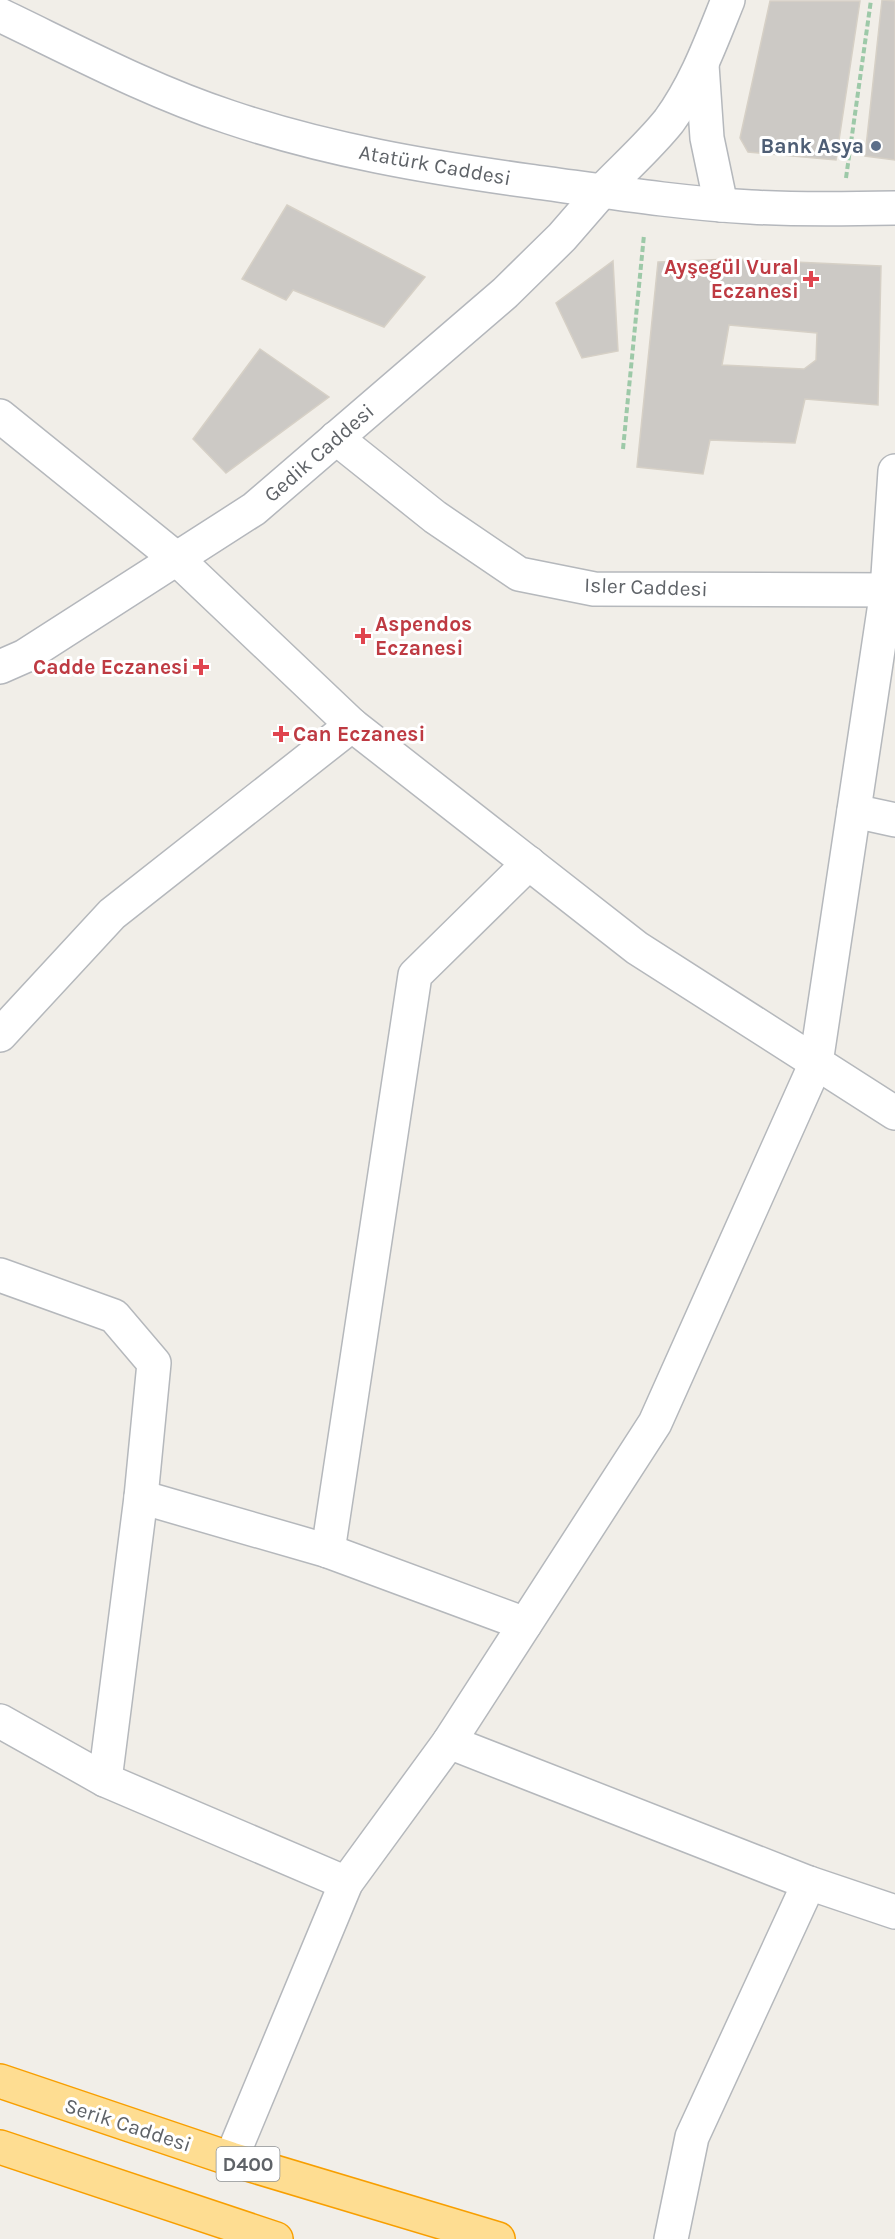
<svg xmlns="http://www.w3.org/2000/svg" width="895" height="2239" font-family="Karla,sans-serif">
<style>
.building{fill:#ccc9c5;stroke:#d6d0c6;stroke-width:1.5;fill-rule:evenodd}
.lines{fill:none;stroke-linecap:round;stroke-linejoin:round}
.street-casing{stroke:#b5b8bc;stroke-width:36}
.secondary-casing{stroke:#b4b7bc;stroke-width:36}
.highway-casing{stroke:#f89f00;stroke-width:36}
.path{stroke:#9dc9a8;stroke-width:4;stroke-dasharray:6 3;stroke-linecap:butt}
.street{stroke:#fff;stroke-width:33}
.secondary{stroke:#fff;stroke-width:33}
.highway{stroke:#fedd92;stroke-width:33}
.service-dot{fill:#5c6f8a;stroke:#fff;stroke-width:2}
.health-dot{fill:#e0444e;stroke:#fff;stroke-width:2}
.labels{text-anchor:middle;dominant-baseline:central;stroke-width:6;stroke-linejoin:round;paint-order:stroke}
.shield{fill:#fff;stroke:#8f9295;stroke-width:1.5}
.shield-label{font-size:20px;font-weight:bold;fill:#5f6368}
.service-label{font-size:21px;font-weight:bold;fill:#4e5e75;stroke:#fff;text-anchor:end}
.street-label{font-size:21px;fill:#5f6368;stroke:#fff}
.health-label{font-size:21px;font-weight:bold;fill:#be3a42;stroke:#fff;text-anchor:end}
</style>
<rect width="100%" height="100%" fill="#f1eee8"/>
<g class="building">
<path d="M 882,0 L 895,1 L 895,160 L 865,156 Z"/>
<path d="M 770,1 L 860,1 L 836,160 L 748,152 L 740,138 Z"/>
<path d="M 287,205 L 425,277 L 384,327 L 293,290 L 286,300 L 242,279 Z"/>
<path d="M 731,259 L 881,266 L 878,405 L 805,399 L 795,443 L 710,440 L 703,474 L 637,467 L 658,262 ZM 729,325 L 817,333 L 816,360 L 804,369 L 722,365 Z"/>
<path d="M 613,261 L 618,351 L 582,358 L 556,303 Z"/>
<path d="M 260,349 L 329,397 L 226,473 L 193,439 Z"/>
</g>
<g class="lines">
<defs>
<g id="street">
<path d="M 702,65 L 707,138 L 721,205"/>
<path d="M 602,191 C 624,168 649,146 669,121 C 696,84 711,42 728,0"/>
<path d="M 0,416 L 177,559 L 352,725 L 637,948 L 895,1113"/>
<path d="M 336,438 L 435,517 L 519,574 L 594,589 L 895,590"/>
<path d="M 854,811 L 895,820"/>
<path d="M 0,1035 L 112,914 L 352,725"/>
<path d="M 0,1275 L 114,1316 L 154,1363 L 141,1497 L 105,1780"/>
<path d="M 141,1497 L 328,1551 L 525,1624"/>
<path d="M 328,1551 L 415,975 L 529,863"/>
<path d="M 0,1721 L 105,1780 L 346,1883"/>
<path d="M 449,1742 L 809,1883 L 895,1912"/>
<path d="M 231,2159 L 346,1883 L 449,1742 L 655,1423 L 816,1063 L 887,590 L 895,471"/>
<path d="M 671,2239 L 692,2137 L 809,1883"/>
</g>
<g id="secondary">
<path d="M 0,15 C 75,51 150,91 229,117 C 327,150 427,167 529,181 C 603,191 677,203 751,207 C 799,210 847,209 895,208"/>
<path d="M 0,667 L 25,656 L 254,509 L 505,293 L 562,237 L 602,191"/>
</g>
<g id="highway">
<path d="M 0,2081 L 231,2159 L 498,2239"/>
<path d="M 0,2147 L 276,2239"/>
</g>
</defs>
<use href="#street" class="street-casing"/>
<use href="#secondary" class="secondary-casing"/>
<use href="#highway" class="highway-casing"/>
<g class="path">
<path d="M 846,178 L 871,0"/>
<path d="M 623,449 L 644,235"/>
</g>
<use href="#street" class="street"/>
<use href="#secondary" class="secondary"/>
<use href="#highway" class="highway"/>
</g>
<circle class="service-dot" cx="876" cy="146" r="6"/>
<g class="health-dot">
<path d="M808 270h6v6h6v6h-6v6h-6v-6h-6v-6h6z"/>
<path d="M360 627h6v6h6v6h-6v6h-6v-6h-6v-6h6z"/>
<path d="M198 658h6v6h6v6h-6v6h-6v-6h-6v-6h6z"/>
<path d="M278 725h6v6h6v6h-6v6h-6v-6h-6v-6h6z"/>
</g>
<g class="labels">
<rect class="shield" x="216.5" y="2147" width="63" height="34" rx="4.5"/>
<g class="shield-label">
<text x="248" y="2164">D400</text>
</g>
<g class="service-label">
<text x="864" y="146">Bank Asya</text>
</g>
<g class="street-label">
<text transform="translate(435 165) rotate(10)">Atatürk Caddesi</text>
<text transform="translate(319 453) rotate(-41)">Gedik Caddesi</text>
<text transform="translate(646 587) rotate(2)">Isler Caddesi</text>
<text transform="translate(128 2125) rotate(18)">Serik Caddesi</text>
</g>
<g class="health-label">
<text x="799" y="267">Ayşegül Vural<tspan x="799" dy="24">Eczanesi</tspan></text>
<text x="375" y="624" text-anchor="start">Aspendos<tspan x="375" dy="24">Eczanesi</tspan></text>
<text x="189" y="667">Cadde Eczanesi</text>
<text x="293" y="734" text-anchor="start">Can Eczanesi</text>
</g>
</g>
</svg>
